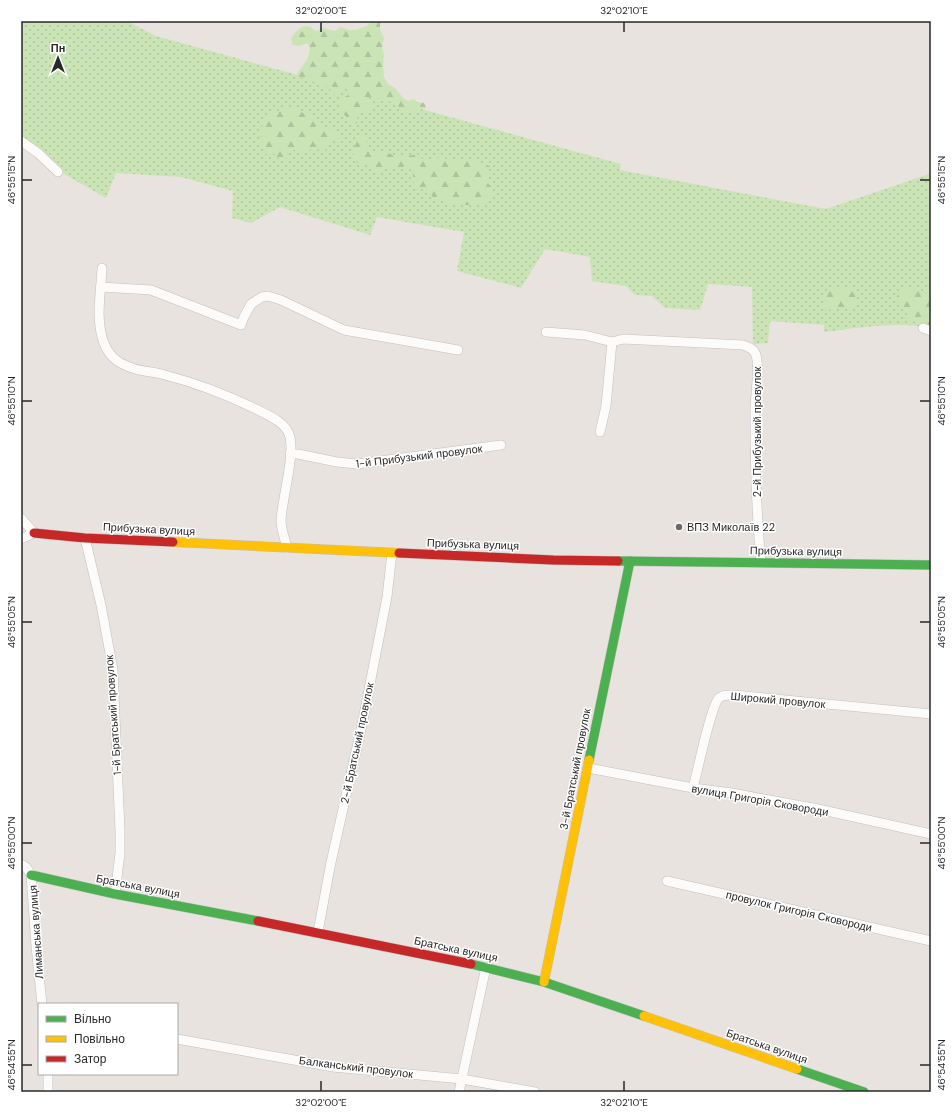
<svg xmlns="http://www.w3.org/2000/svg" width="952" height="1113" font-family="'DM Sans',sans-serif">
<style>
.grass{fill:url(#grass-dots)}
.forest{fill:url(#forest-firs)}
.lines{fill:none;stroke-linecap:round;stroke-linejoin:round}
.street-casing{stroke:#c1bfc0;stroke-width:10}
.fast-casing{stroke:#c1bfc0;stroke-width:10}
.slow-casing{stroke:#c1bfc0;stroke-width:10}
.jam-casing{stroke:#c1bfc0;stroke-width:10}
.street{stroke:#fcfbfa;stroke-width:9}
.fast{stroke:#4caf50;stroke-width:9}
.slow{stroke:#ffc107;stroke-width:9}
.jam{stroke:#c62828;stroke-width:9}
.ticks{fill:none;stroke:#292929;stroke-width:1.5}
.poi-dot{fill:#6c6a68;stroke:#fff;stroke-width:1.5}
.labels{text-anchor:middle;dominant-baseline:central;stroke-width:3;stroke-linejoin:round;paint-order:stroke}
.street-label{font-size:11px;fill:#292929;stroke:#fff}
.poi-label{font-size:11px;fill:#292929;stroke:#fff;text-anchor:start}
.neatline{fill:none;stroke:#292929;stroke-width:1.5}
.ticks-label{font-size:10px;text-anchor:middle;fill:#292929}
</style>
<defs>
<pattern id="grass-dots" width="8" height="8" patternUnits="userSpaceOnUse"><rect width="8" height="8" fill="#cbe4b6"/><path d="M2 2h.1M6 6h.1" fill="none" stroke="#aec49c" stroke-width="1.8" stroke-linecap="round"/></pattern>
<pattern id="forest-firs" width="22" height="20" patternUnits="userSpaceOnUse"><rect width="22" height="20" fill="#cbe4b6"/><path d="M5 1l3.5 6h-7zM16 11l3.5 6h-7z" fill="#aec49c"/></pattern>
</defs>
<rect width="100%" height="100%" fill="#e8e3de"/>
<path class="grass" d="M 21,21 L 127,21 L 156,36 L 621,164 L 620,170 L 826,209 L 929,174 L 931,166 L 931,330 C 909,319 850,329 824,332 L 824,325 L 770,321 L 768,343 L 753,344 L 752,287 L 708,284 L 700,310 L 665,308 L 652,296 L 635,295 L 626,286 L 592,281 L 590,257 L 545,249 L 521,288 L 457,271 L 464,232 L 377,217 L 370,235 L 280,207 L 251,223 L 232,218 L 233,191 L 181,177 L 116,173 L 106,198 L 59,171 L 21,139 Z"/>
<g class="forest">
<path d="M 371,21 L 380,21 L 380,29 L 384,38 L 382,48 L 384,54 L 383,66 L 384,77 L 388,84 L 395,88 L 404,99 L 409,101 L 413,99 L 418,102 L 424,103 L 426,108 L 408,112 L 389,101 L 369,97 L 368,98 L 371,105 L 371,108 L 367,111 L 361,111 L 358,113 L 357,123 L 354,124 C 348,118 338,112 339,101 L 348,95 L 347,89 L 342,88 L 337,94 L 332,95 L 331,94 L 330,88 L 329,87 L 315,84 L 305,78 L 298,77 L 297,73 C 303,66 315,52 307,43 L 299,46 L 293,45 L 291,39 C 293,34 300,26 307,26 C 310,26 313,29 316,31 L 320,30 L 323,28 L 335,31 L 341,27 L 349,30 L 355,30 L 367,26 Z"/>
<path d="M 292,108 C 297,109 299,112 304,113 C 307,114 310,112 313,115 C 316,118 316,125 322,127 C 328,130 335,129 340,133 L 340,138 L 330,142 L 325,151 L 322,152 L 316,148 L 305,152 L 291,149 L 287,152 L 287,157 L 285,160 L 280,160 L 275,154 L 265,154 C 254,128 263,110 292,108 Z"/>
<path d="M 362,136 C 369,140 365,148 371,151 C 375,153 379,151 383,151 C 388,152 393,156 398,157 C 405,158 412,154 419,155 L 424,160 L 428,161 L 440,157 L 455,161 L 470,159 L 479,163 L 490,166 C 490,171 486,175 487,180 C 488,184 491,187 492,190 L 490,199 C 477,209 447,205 433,197 C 430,195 429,192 426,190 C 423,188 418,189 415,185 C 412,180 414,175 412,170 C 399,166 390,164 378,172 L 373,171 L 367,164 L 357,163 C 351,155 355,144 359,137 Z"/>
<path d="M 848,287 C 854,290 856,296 857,303 L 852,308 L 838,308 L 832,310 L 824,309 C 822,304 826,291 831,289 C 834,288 844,288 848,287 Z"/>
<path d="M 906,289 C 914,288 923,293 931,295 L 931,327 L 912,321 L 909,318 L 905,308 L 897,300 L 897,296 L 901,292 Z"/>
</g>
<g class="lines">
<defs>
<g id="street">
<path d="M 21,141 L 38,153 L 58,172"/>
<path d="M 102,268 C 101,292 95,320 104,343 C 108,354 116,362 127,366 C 139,372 153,371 165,375 C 196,383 227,395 256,409 C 267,415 284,421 289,434 C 296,453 282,498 281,521 L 282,529 L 287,548"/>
<path d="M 101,287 L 151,290 L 241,325 L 244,317 L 251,304 L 262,297 L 268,296 L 281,300 L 344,330 L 458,350"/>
<path d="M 923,328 L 931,331"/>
<path d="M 546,332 L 585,335 L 612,342 L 623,339 L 743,345 C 749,347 754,349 756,355 C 760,366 755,397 755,410 C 755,461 756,512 761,562"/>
<path d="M 600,432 L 606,406 L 612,342"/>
<path d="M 290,454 L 298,454 L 337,462 L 357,464 L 501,445"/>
<path d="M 21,518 L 34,533 L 21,539"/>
<path d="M 85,538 L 101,605 L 113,670 L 120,831 L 120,853 L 115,894"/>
<path d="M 588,768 L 693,788 L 732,793 L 818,809 L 931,834"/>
<path d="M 693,788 C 697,774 711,705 719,698 C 723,694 729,695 734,695 L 931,714"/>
<path d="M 21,864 L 26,867 L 31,875 L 36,946 L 42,1004"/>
<path d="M 667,881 L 931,941"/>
<path d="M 318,932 L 330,867 L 363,720 L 387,597 L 392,553"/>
<path d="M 177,1039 L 333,1067 L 462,1079 L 535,1092"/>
<path d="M 48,1074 L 48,1092"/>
<path d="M 459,1092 L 486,967"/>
</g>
<g id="fast">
<path d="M 618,561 L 931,565"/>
<path d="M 589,760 L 630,561"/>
<path d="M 31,875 L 115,894 L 258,921"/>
<path d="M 471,964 L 544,982 L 644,1016"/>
<path d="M 797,1069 L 864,1092"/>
</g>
<g id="slow">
<path d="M 173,542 L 399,553"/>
<path d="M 544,982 L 589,760"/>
<path d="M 644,1016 L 797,1069"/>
</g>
<g id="jam">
<path d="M 34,533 L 85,538 L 173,542"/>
<path d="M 399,553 L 553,560 L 618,561"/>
<path d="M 258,921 L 471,964"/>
</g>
</defs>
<use href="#street" class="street-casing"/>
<use href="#fast" class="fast-casing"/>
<use href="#slow" class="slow-casing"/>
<use href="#jam" class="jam-casing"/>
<use href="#street" class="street"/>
<use href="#fast" class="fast"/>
<use href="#slow" class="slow"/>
<use href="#jam" class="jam"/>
</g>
<path class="ticks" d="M 321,22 L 321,32M 624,22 L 624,32M 22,180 L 32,180M 920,180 L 930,180M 22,401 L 32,401M 920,401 L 930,401M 22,622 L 32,622M 920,622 L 930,622M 22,843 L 32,843M 920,843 L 930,843M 22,1065 L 32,1065M 920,1065 L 930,1065M 321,1081 L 321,1091M 624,1081 L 624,1091"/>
<circle class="poi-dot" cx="679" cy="527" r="4"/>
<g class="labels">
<g class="street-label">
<text transform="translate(757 432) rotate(-90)">2-й Прибузький провулок</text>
<text transform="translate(419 456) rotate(-7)">1-й Прибузький провулок</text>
<text transform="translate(149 529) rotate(3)">Прибузька вулиця</text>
<text transform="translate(473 544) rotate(2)">Прибузька вулиця</text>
<text transform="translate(796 551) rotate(1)">Прибузька вулиця</text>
<text transform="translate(778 700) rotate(5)">Широкий провулок</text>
<text transform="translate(113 715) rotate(-94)">1-й Братський провулок</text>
<text transform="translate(357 743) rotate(-78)">2-й Братський провулок</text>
<text transform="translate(575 769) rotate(-79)">3-й Братський провулок</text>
<text transform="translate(760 800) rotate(10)">вулиця Григорія Сковороди</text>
<text transform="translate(138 886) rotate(11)">Братська вулиця</text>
<text transform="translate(799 911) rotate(13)">провулок Григорія Сковороди</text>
<text transform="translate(36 932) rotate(-94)">Лиманська вулиця</text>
<text transform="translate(456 949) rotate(12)">Братська вулиця</text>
<text transform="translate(767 1046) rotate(19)">Братська вулиця</text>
<text transform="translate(356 1067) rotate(7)">Балканський провулок</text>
</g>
<g class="poi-label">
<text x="687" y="527">ВПЗ Миколаїв 22</text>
</g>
</g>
<rect width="952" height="1113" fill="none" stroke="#ffffff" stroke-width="44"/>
<rect x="38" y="1003" width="140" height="72" fill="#ffffff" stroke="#a9a9a9"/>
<rect x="46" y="1016" width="20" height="6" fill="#4caf50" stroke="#a9a9a9"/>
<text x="74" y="1023" font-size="12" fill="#292929">Вільно</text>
<rect x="46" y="1036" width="20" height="6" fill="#ffc107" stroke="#a9a9a9"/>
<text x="74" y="1043" font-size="12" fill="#292929">Повільно</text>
<rect x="46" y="1056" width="20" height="6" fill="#c62828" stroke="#a9a9a9"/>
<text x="74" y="1063" font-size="12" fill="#292929">Затор</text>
<g transform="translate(58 58)" stroke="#ffffff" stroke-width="3" paint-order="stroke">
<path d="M0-3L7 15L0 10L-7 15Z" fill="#292929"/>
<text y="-6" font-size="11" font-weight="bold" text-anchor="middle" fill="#292929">Пн</text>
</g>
<rect x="22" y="22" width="908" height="1069" class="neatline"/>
<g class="ticks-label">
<text x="321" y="14">32°02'00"E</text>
<text x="624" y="14">32°02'10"E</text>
<text transform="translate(11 180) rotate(-90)" y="4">46°55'15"N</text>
<text transform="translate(941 180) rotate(-90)" y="4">46°55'15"N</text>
<text transform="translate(11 401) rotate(-90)" y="4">46°55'10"N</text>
<text transform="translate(941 401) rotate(-90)" y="4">46°55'10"N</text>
<text transform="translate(11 622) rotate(-90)" y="4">46°55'05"N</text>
<text transform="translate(941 622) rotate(-90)" y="4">46°55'05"N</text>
<text transform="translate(11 843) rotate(-90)" y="4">46°55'00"N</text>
<text transform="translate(941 843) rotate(-90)" y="4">46°55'00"N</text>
<text transform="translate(11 1065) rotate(-90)" y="4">46°54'55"N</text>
<text transform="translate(941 1065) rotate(-90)" y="4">46°54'55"N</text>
<text x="321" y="1106">32°02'00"E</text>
<text x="624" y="1106">32°02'10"E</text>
</g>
</svg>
